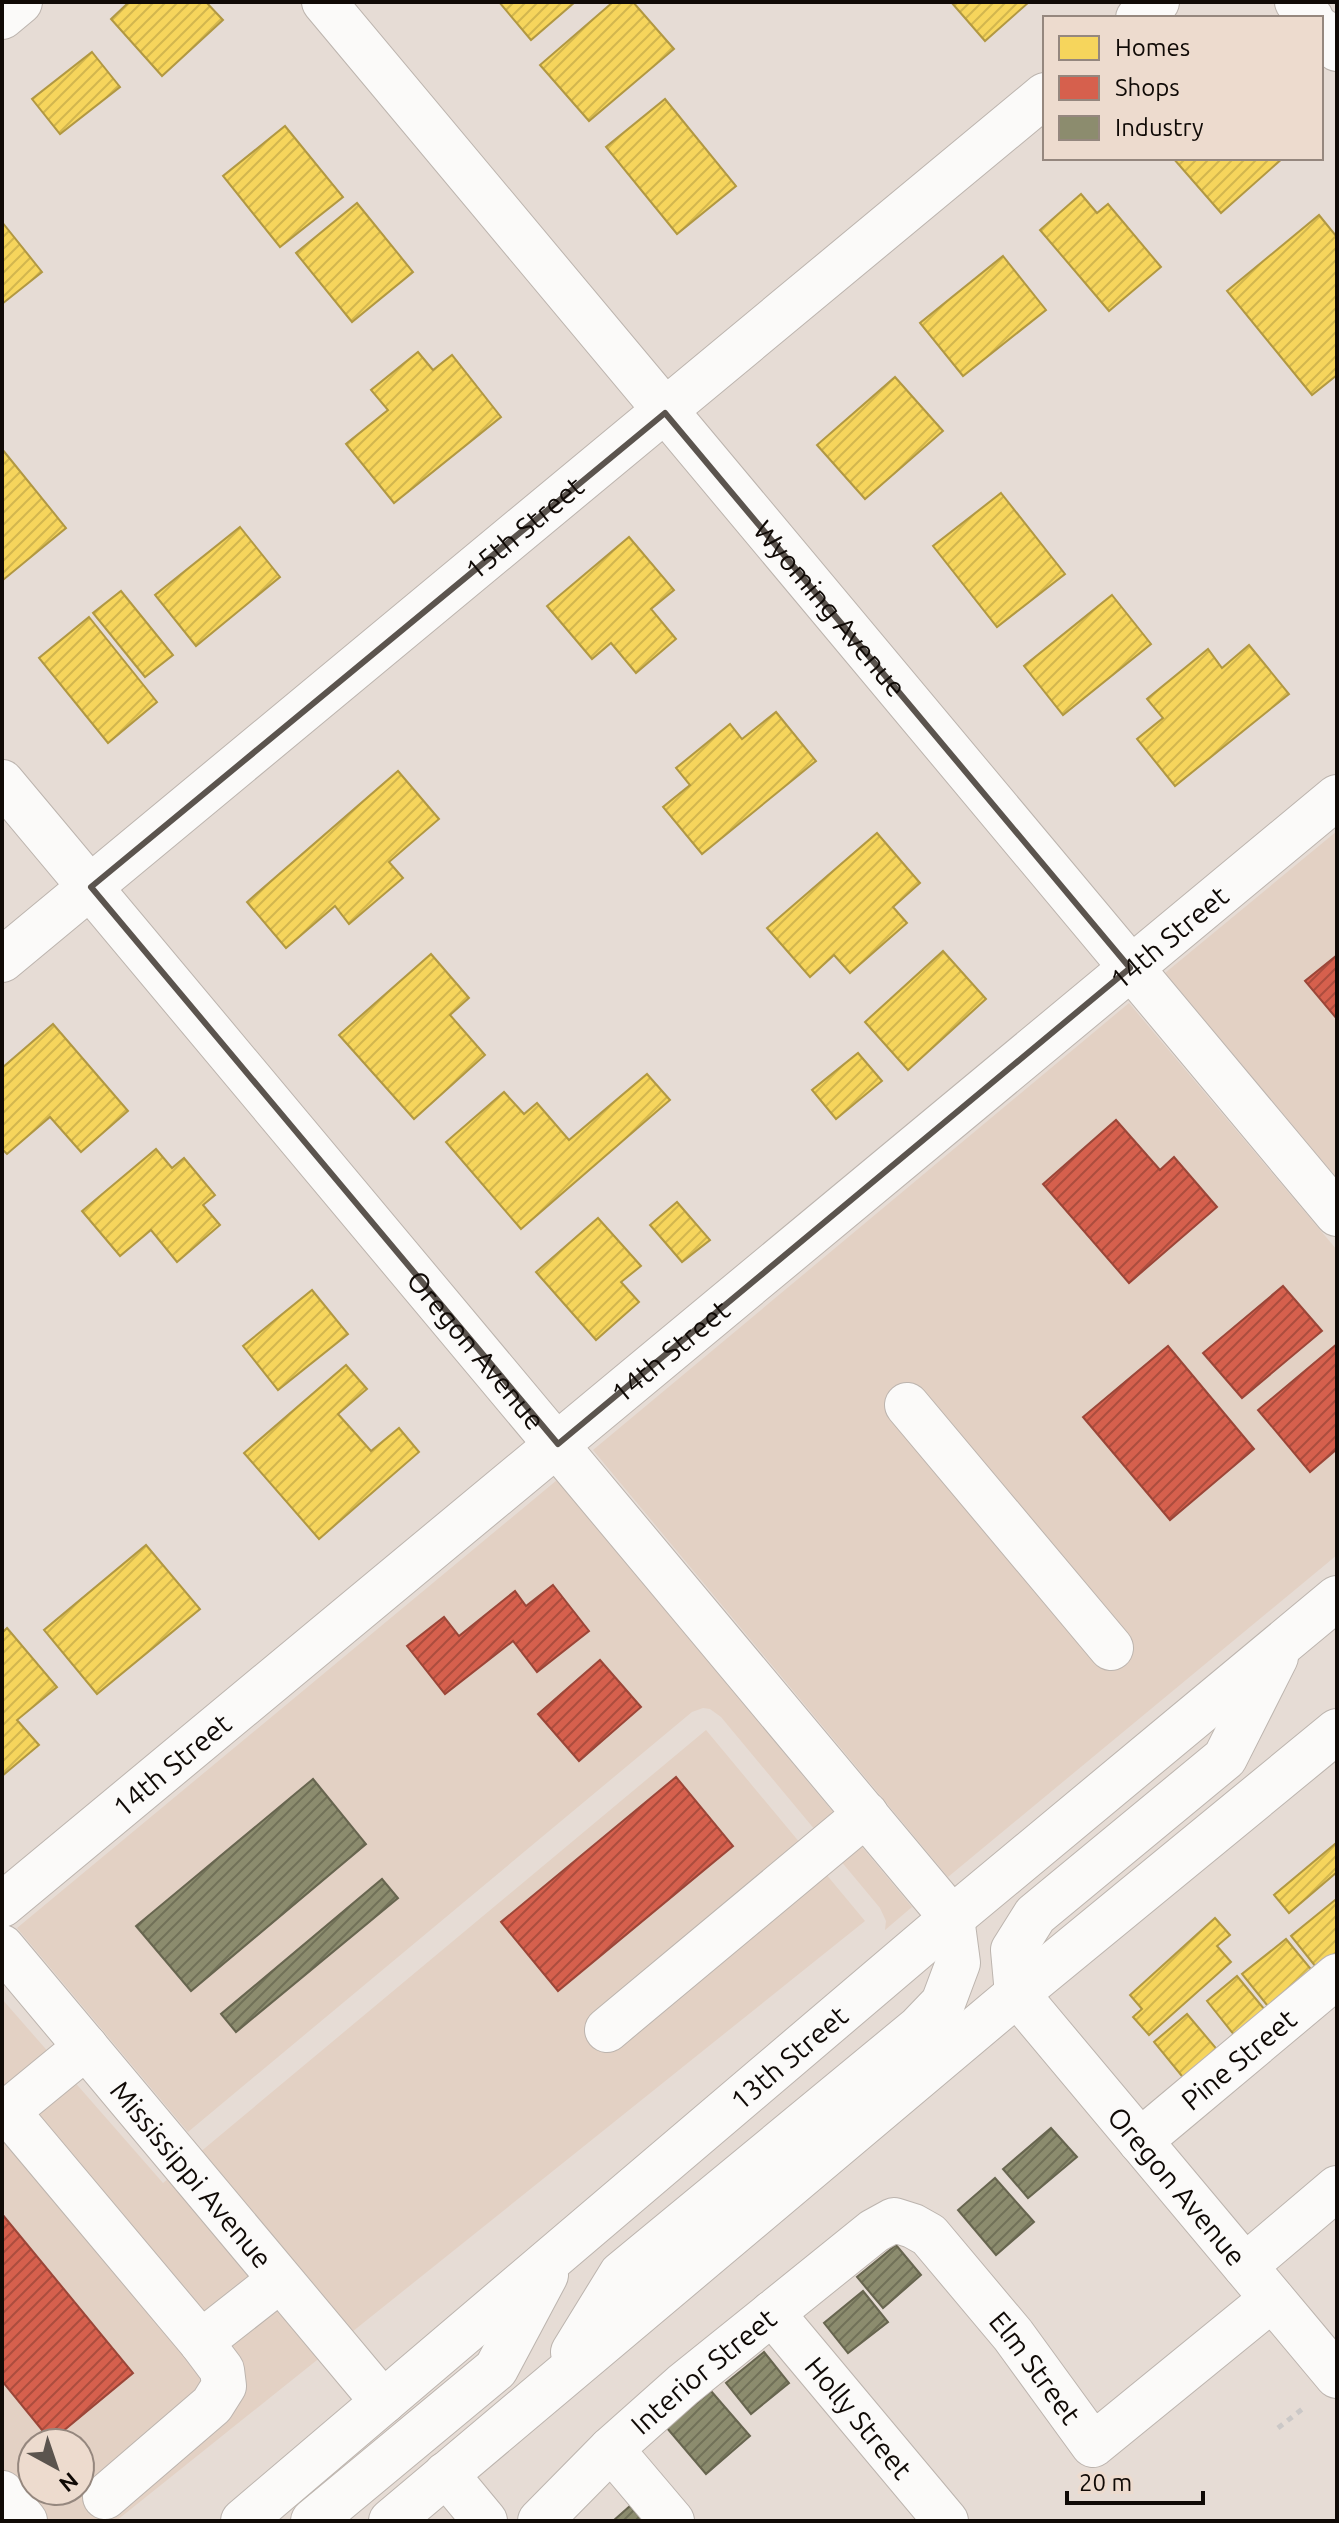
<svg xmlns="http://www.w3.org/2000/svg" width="1339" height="2523" font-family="Ubuntu,sans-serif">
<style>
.built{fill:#e3d1c4;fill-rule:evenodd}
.homes{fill:url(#homes-hatch);stroke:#b19842;stroke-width:2}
.shops{fill:url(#shops-hatch);stroke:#9b4638;stroke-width:2}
.industry{fill:url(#industry-hatch);stroke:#67654f;stroke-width:2}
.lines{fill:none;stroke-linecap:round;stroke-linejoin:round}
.minor-casing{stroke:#bcb4ae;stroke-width:46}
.highway-casing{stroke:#bcb4ae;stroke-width:46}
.path{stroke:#cbc8c7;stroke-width:5;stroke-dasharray:6 6;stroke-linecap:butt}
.minor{stroke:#fbfaf9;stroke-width:44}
.highway{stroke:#fbfaf9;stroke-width:44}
.marked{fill:none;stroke:#5b544e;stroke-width:6;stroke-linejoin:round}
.labels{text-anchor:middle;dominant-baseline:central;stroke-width:8;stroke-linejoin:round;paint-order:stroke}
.street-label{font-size:28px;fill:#100a06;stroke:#eddbce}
</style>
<defs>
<pattern id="homes-hatch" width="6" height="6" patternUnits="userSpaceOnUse" patternTransform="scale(2)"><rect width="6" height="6" fill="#f6d55c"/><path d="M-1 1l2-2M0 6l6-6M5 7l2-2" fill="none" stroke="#d2b64e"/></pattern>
<pattern id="shops-hatch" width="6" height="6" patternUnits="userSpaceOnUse" patternTransform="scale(2)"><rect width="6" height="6" fill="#d6604d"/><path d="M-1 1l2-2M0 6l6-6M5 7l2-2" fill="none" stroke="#ac4d3e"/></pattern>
<pattern id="industry-hatch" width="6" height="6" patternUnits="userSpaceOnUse" patternTransform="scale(2)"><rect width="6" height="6" fill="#8c8c6e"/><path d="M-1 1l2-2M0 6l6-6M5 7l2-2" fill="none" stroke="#717158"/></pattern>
</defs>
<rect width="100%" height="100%" fill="#e6dcd5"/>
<g class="built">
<path d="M 1337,831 L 1337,1178 L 1165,973 Z"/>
<path d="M 1129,1003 L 1337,1250 L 1337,1555 L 948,1877 L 593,1450 Z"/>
<path d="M 557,1480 L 912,1907 L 885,1930 L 886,1921 L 880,1908 L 721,1717 L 710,1709 L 703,1708 L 692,1712 L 188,2132 L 17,1928 Z"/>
<path d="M 706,1730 L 865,1921 L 116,2521 L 2,2521 L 2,1999 L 163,2183 ZM 32,2443 L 80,2443 L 80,2491 L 32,2491 Z"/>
</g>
<g class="homes">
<path d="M 129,2 L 206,2 L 223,20 L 162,76 L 111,19 Z"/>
<path d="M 499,2 L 575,2 L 531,40 Z"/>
<path d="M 613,2 L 633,2 L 674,49 L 589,121 L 540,65 Z"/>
<path d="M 951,2 L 1029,2 L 985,41 Z"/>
<path d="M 92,52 L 120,87 L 60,134 L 32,99 Z"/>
<path d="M 665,99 L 736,186 L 677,234 L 606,147 Z"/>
<path d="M 285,126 L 343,197 L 280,247 L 223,176 Z"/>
<path d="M 1173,158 L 1283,158 L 1221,213 Z"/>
<path d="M 1081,194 L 1097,213 L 1108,204 L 1161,267 L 1109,311 L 1040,230 Z"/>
<path d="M 357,203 L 413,272 L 352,322 L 296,253 Z"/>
<path d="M 1319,215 L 1337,237 L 1337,375 L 1312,395 L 1227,291 Z"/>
<path d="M 2,222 L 42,272 L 2,304 Z"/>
<path d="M 1003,256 L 1046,310 L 963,376 L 920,323 Z"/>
<path d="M 418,352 L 433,370 L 452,355 L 501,417 L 394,503 L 346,444 L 388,410 L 371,390 Z"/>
<path d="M 895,377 L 943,431 L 865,499 L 817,445 Z"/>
<path d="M 2,449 L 66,528 L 3,580 L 2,579 Z"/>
<path d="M 1001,493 L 1065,574 L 997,627 L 933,546 Z"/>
<path d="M 240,527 L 280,577 L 196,646 L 155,595 Z"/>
<path d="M 629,537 L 674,590 L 651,609 L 676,639 L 636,673 L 611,643 L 592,659 L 547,606 Z"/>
<path d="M 121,591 L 173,655 L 145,677 L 93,613 Z"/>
<path d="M 1112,595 L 1151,644 L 1063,715 L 1024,666 Z"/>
<path d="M 89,617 L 157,702 L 108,743 L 39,658 Z"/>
<path d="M 1249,645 L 1289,694 L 1175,786 L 1137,739 L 1163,718 L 1147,699 L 1208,649 L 1222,668 Z"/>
<path d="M 776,712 L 816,761 L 702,854 L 663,807 L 690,785 L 676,768 L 730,724 L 742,739 Z"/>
<path d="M 398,771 L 439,819 L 389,862 L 403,878 L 349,924 L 335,906 L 286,948 L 247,902 Z"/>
<path d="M 877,833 L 920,883 L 893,907 L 907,923 L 850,973 L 834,955 L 810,977 L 767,928 Z"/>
<path d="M 943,951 L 986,999 L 908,1070 L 865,1022 Z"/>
<path d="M 431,954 L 469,998 L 450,1015 L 485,1055 L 414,1119 L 339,1035 Z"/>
<path d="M 53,1024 L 128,1111 L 81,1152 L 50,1117 L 7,1154 L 2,1149 L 2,1068 Z"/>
<path d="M 858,1053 L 882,1081 L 836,1119 L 812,1090 Z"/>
<path d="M 647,1074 L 670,1100 L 521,1229 L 446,1142 L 504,1092 L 524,1114 L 537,1103 L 569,1140 Z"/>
<path d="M 156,1149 L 172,1168 L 184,1158 L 215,1195 L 203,1205 L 220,1225 L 177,1262 L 151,1230 L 120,1256 L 82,1211 Z"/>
<path d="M 677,1202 L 710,1240 L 682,1262 L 650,1225 Z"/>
<path d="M 598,1218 L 641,1266 L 621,1282 L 639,1302 L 596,1340 L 536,1272 Z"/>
<path d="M 312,1290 L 348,1334 L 278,1390 L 243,1346 Z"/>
<path d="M 346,1365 L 367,1389 L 338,1414 L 371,1451 L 399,1428 L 419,1452 L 319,1539 L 244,1453 Z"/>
<path d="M 146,1545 L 200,1609 L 97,1694 L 44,1630 Z"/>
<path d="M 7,1628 L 57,1687 L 17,1720 L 39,1745 L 2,1776 L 2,1633 Z"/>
<path d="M 1336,1843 L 1337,1872 L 1289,1913 L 1274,1895 Z"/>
<path d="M 1335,1900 L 1337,1902 L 1337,1958 L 1320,1972 L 1291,1936 Z"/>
<path d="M 1215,1918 L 1230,1935 L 1217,1946 L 1231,1962 L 1149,2035 L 1133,2017 L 1142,2009 L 1130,1995 Z"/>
<path d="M 1286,1939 L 1315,1974 L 1271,2010 L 1242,1974 Z"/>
<path d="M 1237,1976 L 1270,2016 L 1239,2041 L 1207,2001 Z"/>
<path d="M 1187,2014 L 1220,2053 L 1186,2081 L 1154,2042 Z"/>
</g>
<g class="shops">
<path d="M 1337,955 L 1337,1019 L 1305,981 Z"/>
<path d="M 1116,1120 L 1160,1170 L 1174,1157 L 1217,1207 L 1129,1283 L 1043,1184 Z"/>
<path d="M 1283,1286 L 1322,1331 L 1242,1398 L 1203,1353 Z"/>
<path d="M 1337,1344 L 1337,1449 L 1310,1472 L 1258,1410 Z"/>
<path d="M 1168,1346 L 1254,1449 L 1170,1520 L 1083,1417 Z"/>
<path d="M 553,1585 L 589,1631 L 537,1672 L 513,1641 L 445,1694 L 407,1646 L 444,1617 L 459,1636 L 515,1591 L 526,1606 Z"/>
<path d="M 600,1660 L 641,1707 L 579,1761 L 538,1714 Z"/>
<path d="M 676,1777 L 733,1846 L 558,1991 L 501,1922 Z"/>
<path d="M 2,2214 L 133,2373 L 51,2441 L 2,2381 Z"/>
</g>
<g class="industry">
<path d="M 313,1779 L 366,1844 L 191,1991 L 136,1926 Z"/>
<path d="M 382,1879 L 398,1898 L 236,2032 L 221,2014 Z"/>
<path d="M 1051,2128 L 1077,2157 L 1028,2198 L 1003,2169 Z"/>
<path d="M 995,2178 L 1034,2222 L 996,2255 L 958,2210 Z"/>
<path d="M 896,2245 L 921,2275 L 883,2308 L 857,2277 Z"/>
<path d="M 863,2291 L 888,2322 L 848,2353 L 824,2323 Z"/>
<path d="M 764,2352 L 789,2383 L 751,2414 L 726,2383 Z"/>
<path d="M 711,2391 L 750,2436 L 706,2474 L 667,2428 Z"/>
<path d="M 630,2506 L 643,2521 L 613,2521 Z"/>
</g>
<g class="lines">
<defs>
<g id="minor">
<path id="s1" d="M 324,2 L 1337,1214"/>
<path d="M 1297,2 L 1311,18"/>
<path d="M 2,17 L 20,2"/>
<path d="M 1138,18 L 1157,2"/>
<path d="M 1321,30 L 1337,49"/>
<path id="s2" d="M 2,782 L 952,1918"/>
<path id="s3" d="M 2,960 L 1045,95"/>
<path d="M 907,1405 L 1111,1648"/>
<path id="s4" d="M 2,1905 L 1337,797"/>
<path id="s5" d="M 2,1947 L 383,2402"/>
<path id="s6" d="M 1017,1994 L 1337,2376"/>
<path d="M 607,2030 L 866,1814"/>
<path d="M 7,2111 L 201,2342"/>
<path d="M 2,2116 L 86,2047"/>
<path id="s7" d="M 1140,2141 L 1337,1976"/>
<path d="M 1245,2266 L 1337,2188"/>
<path id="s8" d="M 772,2313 L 946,2521"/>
<path d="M 611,2449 L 672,2521"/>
<path d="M 446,2474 L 485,2521"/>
<path d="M 2,2493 L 25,2521"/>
<path d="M 105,2497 L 212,2405 L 224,2386 L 222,2370 L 201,2342 L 280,2280"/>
<path id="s9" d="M 540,2521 L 611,2449 L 683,2385 L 874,2231 L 894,2220 L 913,2226 L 929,2235 L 1013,2335 L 1093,2445 L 1272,2299"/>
</g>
<g id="highway">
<path d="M 1017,1994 L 1013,1950 L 1035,1915 L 1225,1758 L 1276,1657"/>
<path d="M 573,2352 L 621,2274 L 919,2028 L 943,2003 L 958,1963 L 952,1918"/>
<path id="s10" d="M 243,2521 L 952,1918 L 1337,1598"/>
<path d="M 313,2521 L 496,2369 L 546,2275"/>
<path d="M 391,2521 L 1017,1994 L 1337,1731"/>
</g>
</defs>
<use href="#minor" class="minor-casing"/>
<use href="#highway" class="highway-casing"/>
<path class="path" d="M 1278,2428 L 1305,2407"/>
<use href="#minor" class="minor"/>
<use href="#highway" class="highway"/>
</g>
<path class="marked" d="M 665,413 L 1130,968 L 558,1444 L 91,887 Z"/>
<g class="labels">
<g class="street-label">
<text stroke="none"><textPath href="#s3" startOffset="678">15th Street</textPath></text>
<text stroke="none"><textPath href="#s1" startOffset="790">Wyoming Avenue</textPath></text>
<text stroke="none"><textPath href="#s4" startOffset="1516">14th Street</textPath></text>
<text stroke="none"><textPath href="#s2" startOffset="740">Oregon Avenue</textPath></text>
<text stroke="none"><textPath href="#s4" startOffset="868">14th Street</textPath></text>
<text stroke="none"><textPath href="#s4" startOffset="220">14th Street</textPath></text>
<text stroke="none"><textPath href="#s10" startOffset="716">13th Street</textPath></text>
<text stroke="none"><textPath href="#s7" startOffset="128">Pine Street</textPath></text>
<text stroke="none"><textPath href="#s5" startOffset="296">Mississippi Avenue</textPath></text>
<text stroke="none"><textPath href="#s6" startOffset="250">Oregon Avenue</textPath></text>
<text stroke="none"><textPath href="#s9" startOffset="674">Elm Street</textPath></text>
<text stroke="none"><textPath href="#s9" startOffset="222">Interior Street</textPath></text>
<text stroke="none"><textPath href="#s8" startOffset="136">Holly Street</textPath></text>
</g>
</g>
<rect width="1339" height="2523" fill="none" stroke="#100a06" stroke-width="8"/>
<rect x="1043" y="16" width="280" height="144" fill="#eddbce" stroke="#95877e" stroke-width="2"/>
<rect x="1059" y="36" width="40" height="24" fill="#f6d55c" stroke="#95877e" stroke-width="2"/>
<text x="1115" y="56" font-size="24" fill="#100a06">Homes</text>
<rect x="1059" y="76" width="40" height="24" fill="#d6604d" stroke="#95877e" stroke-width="2"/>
<text x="1115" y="96" font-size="24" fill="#100a06">Shops</text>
<rect x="1059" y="116" width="40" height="24" fill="#8c8c6e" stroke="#95877e" stroke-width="2"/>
<text x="1115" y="136" font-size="24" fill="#100a06">Industry</text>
<g transform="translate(56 2467) rotate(140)"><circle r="38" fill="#eddbce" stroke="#95877e" stroke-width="2"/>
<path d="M0-6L14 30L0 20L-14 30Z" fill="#5b544e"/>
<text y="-12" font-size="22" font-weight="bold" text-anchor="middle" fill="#100a06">N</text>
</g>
<path d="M1067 2491v12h136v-12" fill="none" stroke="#100a06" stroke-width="4"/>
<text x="1079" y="2491" font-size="24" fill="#100a06" stroke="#eddbce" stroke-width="6" paint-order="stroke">20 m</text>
</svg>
